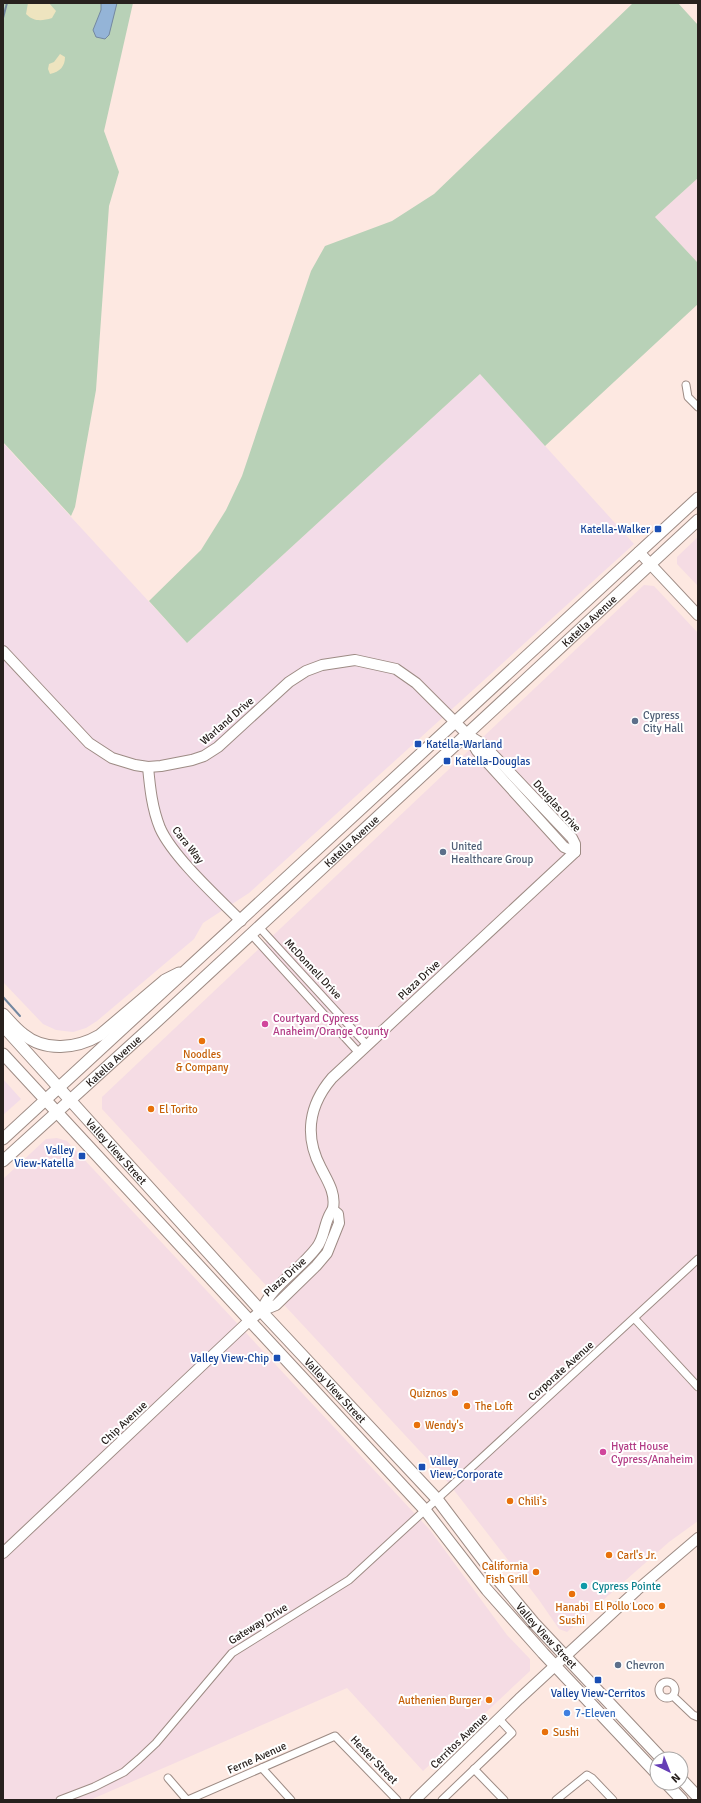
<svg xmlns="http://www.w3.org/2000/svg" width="701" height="1803" font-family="Signika,sans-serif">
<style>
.commercial{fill:#f5dce4}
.industrial{fill:#f3dce8}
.green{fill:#b8d1b7}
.sand{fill:#eee4bf}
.water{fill:#94b4d7;stroke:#7488a0}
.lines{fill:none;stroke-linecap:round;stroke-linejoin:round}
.stream{stroke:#7488a0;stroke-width:2}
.street-casing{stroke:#9d8b84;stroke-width:9}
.secondary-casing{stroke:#9d8b84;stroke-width:12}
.primary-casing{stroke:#9d8b84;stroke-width:13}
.street{stroke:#fff;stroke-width:7}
.secondary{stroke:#fff;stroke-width:10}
.primary{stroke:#fff;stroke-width:11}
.transit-dot{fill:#1a4fb4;stroke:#fff;stroke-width:1.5}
.service-dot{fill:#5c6f8a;stroke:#fff;stroke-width:1.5}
.hotel-dot{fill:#d1479c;stroke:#fff;stroke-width:1.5}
.food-dot{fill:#e8710a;stroke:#fff;stroke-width:1.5}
.culture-dot{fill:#0f9aa8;stroke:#fff;stroke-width:1.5}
.shop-dot{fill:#3f7fe0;stroke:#fff;stroke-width:1.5}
.labels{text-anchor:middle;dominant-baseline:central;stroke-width:4;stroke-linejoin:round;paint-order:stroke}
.transit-label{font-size:11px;fill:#164399;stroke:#fff;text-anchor:end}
.street-label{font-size:11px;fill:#28211e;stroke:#fff}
.service-label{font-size:11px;fill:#4e5e75;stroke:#fff;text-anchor:start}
.hotel-label{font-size:11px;fill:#b23c85;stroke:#fff;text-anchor:start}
.food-label{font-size:11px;fill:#c56008;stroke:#fff;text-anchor:start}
.culture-label{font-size:11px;fill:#0d838f;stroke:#fff;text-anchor:start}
.shop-label{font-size:11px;fill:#366cbe;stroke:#fff;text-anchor:start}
</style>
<rect width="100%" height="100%" fill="#fde8e1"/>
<g class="commercial">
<path d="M 698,178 L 698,263 L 655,217 Z"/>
<path d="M 698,537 L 698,586 L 677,564 L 677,557 Z"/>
<path d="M 644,585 L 654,586 L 698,633 L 698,1521 L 669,1542 L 567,1632 L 559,1629 L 539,1600 L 443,1476 L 102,1109 L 102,1097 Z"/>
<path d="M 57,1138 L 67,1141 L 430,1530 L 507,1635 L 530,1659 L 530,1671 L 423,1771 L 347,1688 L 90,1800 L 3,1800 L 3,1179 L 46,1139 Z"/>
</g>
<g class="industrial">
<path d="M 480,374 L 634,544 L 249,893 L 203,923 L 194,939 L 97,1021 L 86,1028 L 73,1032 L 56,1030 L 43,1024 L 3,982 L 3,443 L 187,643 Z"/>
<path d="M 3,1079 L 21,1099 L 3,1115 Z"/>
</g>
<g class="green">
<path d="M 3,3 L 133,3 L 104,131 L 119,172 L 109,206 L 96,390 L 75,507 L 71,516 L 3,442 Z"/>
<path d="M 633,3 L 678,3 L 698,25 L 698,178 L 655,217 L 698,263 L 698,304 L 545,446 L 480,374 L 187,643 L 149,601 L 201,550 L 226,510 L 242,476 L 311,271 L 325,246 L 392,221 L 434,194 Z"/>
</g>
<g class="sand">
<path d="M 28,3 L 49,3 L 56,11 L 52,18 C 42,21 34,22 26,14 Z"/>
<path d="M 60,54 L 65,57 C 65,66 60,72 50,74 L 48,69 L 49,64 L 54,62 Z"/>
</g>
<path class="water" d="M 101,3 L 117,3 L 109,35 L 105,39 L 96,37 L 93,30 L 101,10 Z"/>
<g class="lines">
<g class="stream">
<path d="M 3,18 L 7,3"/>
<path d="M 3,997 L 20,1016"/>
</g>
<defs>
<g id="street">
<path d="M 686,385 L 688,397 L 698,407"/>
<path d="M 259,927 L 367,1045"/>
<path d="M 251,934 L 359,1053"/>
<path d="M 635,1319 L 698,1387"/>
<circle cx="667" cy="1690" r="8"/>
<path d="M 673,1696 L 693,1715 L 698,1717"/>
<path d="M 262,1768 L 291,1800"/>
<path d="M 474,1769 L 504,1800"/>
<path d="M 168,1778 L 187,1800"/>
<path d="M 60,1800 L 94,1787 L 124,1772 L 139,1759 L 156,1743 L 232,1653 L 349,1580 L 698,1259"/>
<path d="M 188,1800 L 335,1736 L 397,1800"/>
<path d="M 442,1800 L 512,1733 L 499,1719"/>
<path d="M 556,1800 L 587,1775 L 592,1778 L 613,1800"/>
</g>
<g id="secondary">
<path d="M 639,552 L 698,615"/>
<path d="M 3,651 L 89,743 L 112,758 L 135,765 L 148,767 L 161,766 L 192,760 L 204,756 L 218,747 L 289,682 L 306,671 L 322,665 L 355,660 L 396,669 L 416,683 L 467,734 L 477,751 L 564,847 L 575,852"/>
<path d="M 468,735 L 484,745 L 572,838 L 575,844 L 575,852"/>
<path d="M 148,767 C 150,788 152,808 160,828 C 173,857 217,897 241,921"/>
<path d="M 261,1311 C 272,1285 300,1270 317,1247 C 324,1238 324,1226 329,1216 C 330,1213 332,1211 333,1208 C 336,1193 327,1180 321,1168 C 304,1136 309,1105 332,1078 L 575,852"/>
<path d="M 3,1553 L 250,1320 L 261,1311 L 276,1305 L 316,1266 L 327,1253 L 339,1223 L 338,1214 L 333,1210"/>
<path d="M 415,1800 L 519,1699 L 637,1590 L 698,1538"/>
</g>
<g id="primary">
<path d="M 3,1014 C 9,1020 15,1028 23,1034 C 45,1052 76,1049 100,1035 L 165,980 L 179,973"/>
<path id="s1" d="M 3,1026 L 261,1311 L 437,1499 L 499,1581 L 534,1623 L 662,1759"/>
<path d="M 3,1054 L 425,1510 L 487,1590 L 543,1653 L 657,1774"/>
<path d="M 3,1139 L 698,498"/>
<path id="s2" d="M 3,1161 L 153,1025 L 698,520"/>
<path d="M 681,1779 L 698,1797"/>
<path d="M 666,1783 L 682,1800"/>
</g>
</defs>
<use href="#street" class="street-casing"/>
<use href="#secondary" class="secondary-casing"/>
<use href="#primary" class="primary-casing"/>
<use href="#street" class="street"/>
<use href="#secondary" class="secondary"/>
<use href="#primary" class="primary"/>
</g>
<g class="transit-dot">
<rect x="654" y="525" width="8" height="8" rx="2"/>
<rect x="414" y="740" width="8" height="8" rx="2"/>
<rect x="443" y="757" width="8" height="8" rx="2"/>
<rect x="78" y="1152" width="8" height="8" rx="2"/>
<rect x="273" y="1354" width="8" height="8" rx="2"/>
<rect x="418" y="1463" width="8" height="8" rx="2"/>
<rect x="594" y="1676" width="8" height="8" rx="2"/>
</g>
<g class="service-dot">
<circle cx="635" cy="721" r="4"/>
<circle cx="443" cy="852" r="4"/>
<circle cx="618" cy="1665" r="4"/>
</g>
<g class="hotel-dot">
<circle cx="265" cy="1024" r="4"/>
<circle cx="603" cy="1452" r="4"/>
</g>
<g class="food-dot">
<circle cx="202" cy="1041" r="4"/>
<circle cx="151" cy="1109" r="4"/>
<circle cx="455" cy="1393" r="4"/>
<circle cx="467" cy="1406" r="4"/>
<circle cx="417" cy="1425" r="4"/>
<circle cx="510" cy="1501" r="4"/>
<circle cx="609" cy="1555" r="4"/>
<circle cx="536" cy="1572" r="4"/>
<circle cx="572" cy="1594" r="4"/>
<circle cx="662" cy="1606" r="4"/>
<circle cx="489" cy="1700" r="4"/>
<circle cx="545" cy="1732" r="4"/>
</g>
<circle class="culture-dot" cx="584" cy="1586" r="4"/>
<circle class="shop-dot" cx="567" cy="1713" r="4"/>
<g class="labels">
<g class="transit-label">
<text x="650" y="529">Katella-Walker</text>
<text x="426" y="744" text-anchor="start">Katella-Warland</text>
<text x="455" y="761" text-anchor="start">Katella-Douglas</text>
<text x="74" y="1150">Valley<tspan x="74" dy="13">View-Katella</tspan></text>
<text x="269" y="1358">Valley View-Chip</text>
<text x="430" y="1461" text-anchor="start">Valley<tspan x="430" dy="13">View-Corporate</tspan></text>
<text x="598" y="1693" text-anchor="middle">Valley View-Cerritos</text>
</g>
<g class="street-label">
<text stroke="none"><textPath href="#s2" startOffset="797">Katella Avenue</textPath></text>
<text transform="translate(227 721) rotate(-41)">Warland Drive</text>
<text transform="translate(557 806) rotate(48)">Douglas Drive</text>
<text stroke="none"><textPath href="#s2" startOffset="473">Katella Avenue</textPath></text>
<text transform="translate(188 845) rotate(52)">Cara Way</text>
<text transform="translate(313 969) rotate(47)">McDonnell Drive</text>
<text transform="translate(419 980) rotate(-43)">Plaza Drive</text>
<text stroke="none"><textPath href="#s2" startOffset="149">Katella Avenue</textPath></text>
<text stroke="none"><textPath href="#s1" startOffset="169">Valley View Street</textPath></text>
<text transform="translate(285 1277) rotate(-42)">Plaza Drive</text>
<text transform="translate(561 1371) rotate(-42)">Corporate Avenue</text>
<text stroke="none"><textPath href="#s1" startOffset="493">Valley View Street</textPath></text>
<text transform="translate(124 1423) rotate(-43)">Chip Avenue</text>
<text transform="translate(258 1624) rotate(-32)">Gateway Drive</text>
<text stroke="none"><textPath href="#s1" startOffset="817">Valley View Street</textPath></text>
<text transform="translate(459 1741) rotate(-44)">Cerritos Avenue</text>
<text transform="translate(257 1758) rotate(-24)">Ferne Avenue</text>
<text transform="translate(374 1760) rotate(46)">Hester Street</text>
</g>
<g class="service-label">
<text x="643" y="715">Cypress<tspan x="643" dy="13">City Hall</tspan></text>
<text x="451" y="846">United<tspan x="451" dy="13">Healthcare Group</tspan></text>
<text x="626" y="1665">Chevron</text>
</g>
<g class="hotel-label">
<text x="273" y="1018">Courtyard Cypress<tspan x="273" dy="13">Anaheim/Orange County</tspan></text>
<text x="611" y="1446">Hyatt House<tspan x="611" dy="13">Cypress/Anaheim</tspan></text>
</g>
<g class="food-label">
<text x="202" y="1054" text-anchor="middle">Noodles<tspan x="202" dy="13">&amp; Company</tspan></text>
<text x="159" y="1109">El Torito</text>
<text x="447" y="1393" text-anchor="end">Quiznos</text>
<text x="475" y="1406">The Loft</text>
<text x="425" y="1425">Wendy's</text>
<text x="518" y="1501">Chili's</text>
<text x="617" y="1555">Carl's Jr.</text>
<text x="528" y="1566" text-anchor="end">California<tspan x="528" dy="13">Fish Grill</tspan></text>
<text x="654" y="1606" text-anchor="end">El Pollo Loco</text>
<text x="572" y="1607" text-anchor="middle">Hanabi<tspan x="572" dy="13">Sushi</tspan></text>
<text x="481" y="1700" text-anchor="end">Authenien Burger</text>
<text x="553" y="1732">Sushi</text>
</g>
<g class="culture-label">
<text x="592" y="1586">Cypress Pointe</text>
</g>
<g class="shop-label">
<text x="575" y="1713">7-Eleven</text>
</g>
</g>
<rect width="701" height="1803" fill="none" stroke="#28211e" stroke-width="8"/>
<g transform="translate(669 1771) rotate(137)"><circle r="19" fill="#ffffff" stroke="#a9a6a5"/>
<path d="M0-3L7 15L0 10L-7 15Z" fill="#663eb6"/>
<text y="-6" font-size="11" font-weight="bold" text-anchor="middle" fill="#28211e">N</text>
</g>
</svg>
